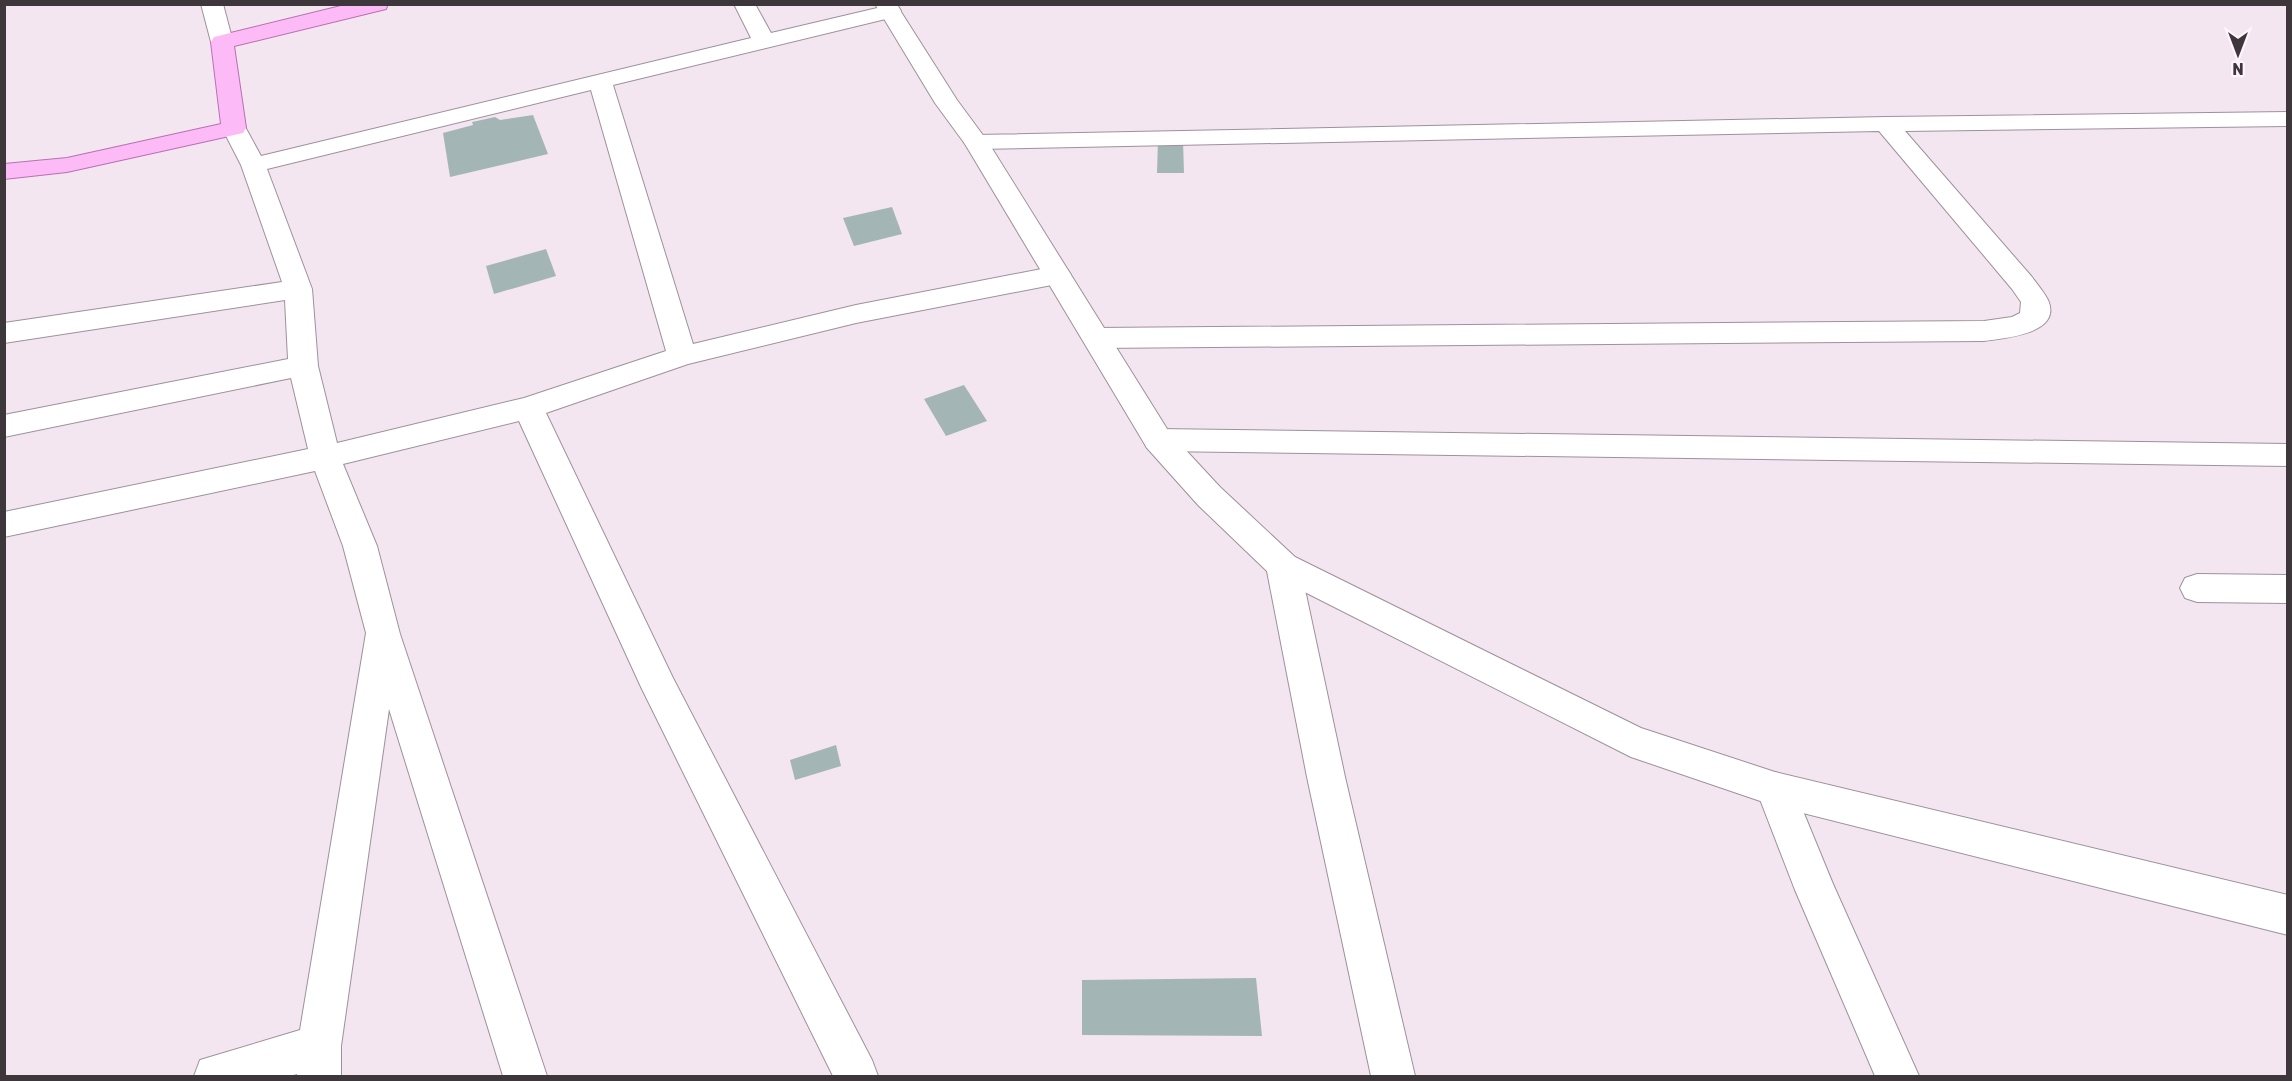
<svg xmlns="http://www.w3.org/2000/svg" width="2292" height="1081" font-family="Rubik,sans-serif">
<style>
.building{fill:#a3b6b5}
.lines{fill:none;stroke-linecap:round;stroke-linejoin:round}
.minor-casing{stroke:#9d919b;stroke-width:2}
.tertiary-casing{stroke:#9d919b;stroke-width:2}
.primary-casing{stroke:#b870b1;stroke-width:2}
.minor{fill:#fff;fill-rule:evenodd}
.tertiary{fill:#fff;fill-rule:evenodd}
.primary{fill:#fcbbf6;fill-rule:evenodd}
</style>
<rect width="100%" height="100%" fill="#f3e6f1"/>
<g class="building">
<path d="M 533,115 L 548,154 L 450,177 L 443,133 L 473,125 L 472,122 L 495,117 L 500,120 Z"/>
<path d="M 1158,140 L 1183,140 L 1184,173 L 1157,173 Z"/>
<path d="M 892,207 L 902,234 L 854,246 L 843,218 Z"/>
<path d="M 546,249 L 556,276 L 494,294 L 486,266 Z"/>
<path d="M 964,385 L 987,421 L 946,436 L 924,399 Z"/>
<path d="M 836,745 L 841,766 L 795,780 L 790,760 Z"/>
<path d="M 1256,978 L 1262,1036 L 1082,1035 L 1082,980 Z"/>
</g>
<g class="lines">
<defs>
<g id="minor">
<path d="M 201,4 L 223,4 L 233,42 L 230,47 L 222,49 L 214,47 L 211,42 Z"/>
<path d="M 734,4 L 755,4 L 771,33 L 890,5 L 898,6 L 901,11 L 898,16 L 613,85 L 693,344 L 856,305 L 1057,266 L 1067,269 L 1071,275 L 1067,281 L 1057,284 L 856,323 L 688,364 L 546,413 L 673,678 L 872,1060 L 878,1076 L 833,1076 L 641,687 L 519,421 L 343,464 L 377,546 L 400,634 L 547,1076 L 503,1076 L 389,709 L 341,1046 L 341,1076 L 297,1076 L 297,1074 L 290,1076 L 194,1076 L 200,1060 L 300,1030 L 366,633 L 343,546 L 315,471 L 4,537 L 4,512 L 308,449 L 291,378 L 4,437 L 4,415 L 288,359 L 285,300 L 4,343 L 4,323 L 282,282 L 241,165 L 222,128 L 225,123 L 234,121 L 243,123 L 261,156 L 751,38 ZM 591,90 L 666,351 L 524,398 L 337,443 L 318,366 L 312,289 L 267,169 Z"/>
<path d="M 2288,112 L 2288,126 L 1905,131 L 2032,277 C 2037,284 2044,292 2048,300 C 2063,334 2004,338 1984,341 L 1096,348 L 1086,345 L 1082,338 L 1086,331 L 1096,328 L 1984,321 L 2012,317 L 2020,313 L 2021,302 L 2012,289 L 1879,131 L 976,149 L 967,147 L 964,142 L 967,137 L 976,135 L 1886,117 Z"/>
<path d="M 1158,429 L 2288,444 L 2288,466 L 1158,451 L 1147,448 L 1143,440 L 1147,432 Z"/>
<path d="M 1283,553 L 1295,557 L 1300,566 L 1345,777 L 1415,1076 L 1371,1076 L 1307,777 L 1266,566 L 1271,557 Z"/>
<path d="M 2197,574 L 2288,575 L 2288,603 L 2197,602 L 2185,598 L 2180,588 L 2185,578 Z"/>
<path d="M 1775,772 L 1789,777 L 1833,884 L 1919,1076 L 1875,1076 L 1795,890 L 1756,789 L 1761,777 Z"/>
</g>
<path id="tertiary" d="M 875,4 L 896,4 L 957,100 L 988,142 L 1169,432 L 1220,487 L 1295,557 L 1641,728 L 1775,772 L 2288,895 L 2288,935 L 1775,806 L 1631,757 L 1271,575 L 1198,505 L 1147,448 L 965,144 L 935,103 Z"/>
<path id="primary" d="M 349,4 L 388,4 L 386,9 L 234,46 L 246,128 L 243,133 L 67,172 L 4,179 L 4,164 L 67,158 L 221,124 L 211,42 L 214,37 Z"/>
</defs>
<use href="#minor" class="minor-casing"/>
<use href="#tertiary" class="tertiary-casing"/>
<use href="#primary" class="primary-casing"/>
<use href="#minor" class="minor"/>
<use href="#tertiary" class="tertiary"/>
<use href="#primary" class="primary"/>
</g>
<rect width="2292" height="1081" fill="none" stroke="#3d373c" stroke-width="12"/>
<g transform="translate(2238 54) rotate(180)" stroke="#fff4fd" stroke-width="4.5" paint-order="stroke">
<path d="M0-4.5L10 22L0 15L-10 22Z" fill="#3d373c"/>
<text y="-9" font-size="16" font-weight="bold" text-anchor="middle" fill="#3d373c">N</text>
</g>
</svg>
